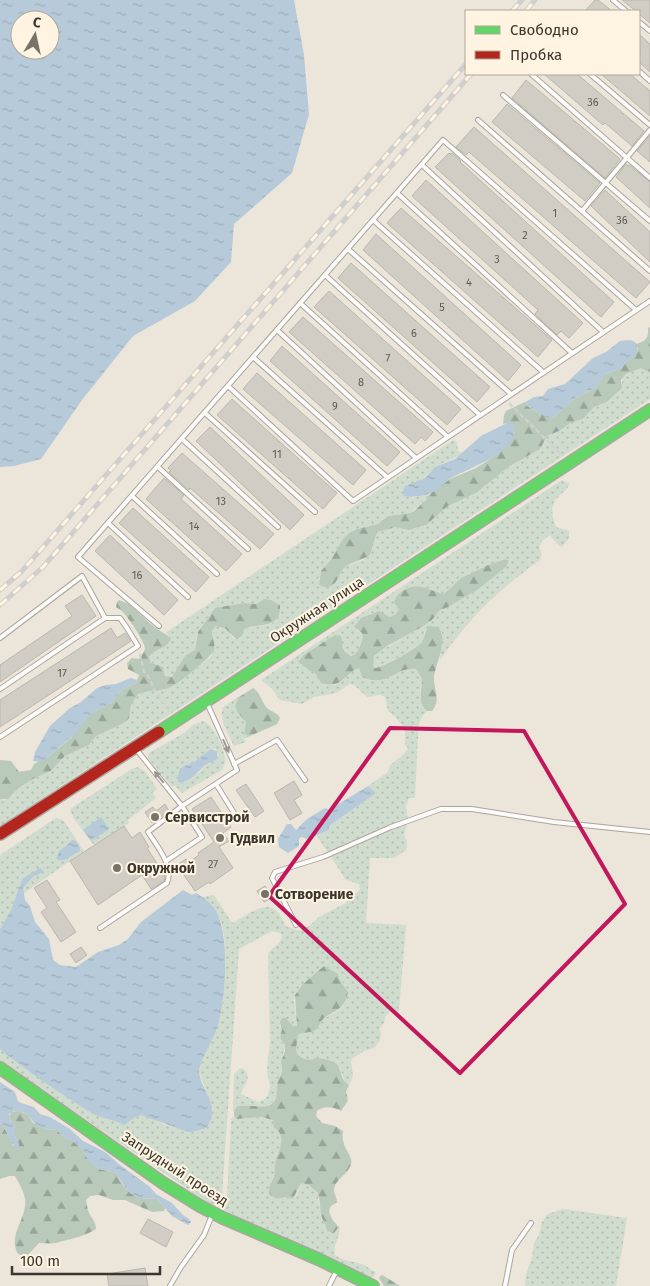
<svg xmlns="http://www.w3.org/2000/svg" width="650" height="1286" font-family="'Fira Sans',sans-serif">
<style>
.grass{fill:url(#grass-dots);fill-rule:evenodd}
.forest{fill:url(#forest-firs)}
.water{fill:url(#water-ripples);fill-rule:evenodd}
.building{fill:#d1ccc4;stroke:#bbb7af}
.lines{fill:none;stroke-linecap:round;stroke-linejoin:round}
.lane-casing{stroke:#aba69e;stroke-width:6}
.fast-casing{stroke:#aba69e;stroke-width:14}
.jam-casing{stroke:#aba69e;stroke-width:14}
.path{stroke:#d2d1ce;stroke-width:2;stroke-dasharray:5 2.5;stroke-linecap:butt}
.lane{stroke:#fcfbf9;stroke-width:4}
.fast{stroke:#63d668;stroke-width:11}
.jam{stroke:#b3261e;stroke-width:11}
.rail-casing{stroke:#d1cfcc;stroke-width:5}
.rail{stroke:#fef4e1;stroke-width:3;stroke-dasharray:9;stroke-linecap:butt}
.oneway{fill:#9b9894}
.marked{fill:none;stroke:#c2185b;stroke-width:4;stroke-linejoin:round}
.poi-dot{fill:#78736a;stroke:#fef4e1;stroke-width:2}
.labels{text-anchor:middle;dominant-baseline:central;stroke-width:4;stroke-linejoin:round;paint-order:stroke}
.number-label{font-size:11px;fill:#605c54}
.street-label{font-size:14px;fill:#3a362e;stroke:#fef4e1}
.poi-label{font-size:14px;font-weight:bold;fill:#3a362e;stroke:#fef4e1;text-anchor:start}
</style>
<defs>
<pattern id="grass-dots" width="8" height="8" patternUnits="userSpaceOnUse" patternTransform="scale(1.25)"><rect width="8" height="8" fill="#d0ddce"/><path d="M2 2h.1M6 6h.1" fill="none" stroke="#b3beb1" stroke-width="1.8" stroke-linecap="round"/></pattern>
<pattern id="forest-firs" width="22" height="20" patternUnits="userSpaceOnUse" patternTransform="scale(1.25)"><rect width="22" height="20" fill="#b9caba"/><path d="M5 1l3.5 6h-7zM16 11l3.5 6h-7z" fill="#97a598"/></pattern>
<pattern id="water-ripples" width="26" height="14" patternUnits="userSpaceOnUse" patternTransform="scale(1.25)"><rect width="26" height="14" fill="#b6cad9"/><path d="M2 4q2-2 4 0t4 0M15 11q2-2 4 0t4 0" fill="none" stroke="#9daebb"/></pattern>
</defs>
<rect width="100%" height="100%" fill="#ebe5da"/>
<g class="grass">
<path d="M 637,368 L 641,368 L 650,373 L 650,399 L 0,826 L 0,799 L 5,800 L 13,795 L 19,788 L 33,779 L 51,771 L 65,756 L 89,745 L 96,736 L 124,723 L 129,718 L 131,705 L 138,694 C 148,690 158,691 169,688 C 174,686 209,660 212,655 C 216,647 208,629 217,626 C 225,623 230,634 234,639 L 240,639 L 244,630 L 246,628 L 267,625 L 276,621 L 280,605 L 268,599 L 257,604 L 244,603 L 215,608 L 199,630 L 197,635 L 195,650 L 172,677 L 166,676 L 163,667 L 154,665 L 149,660 L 150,654 L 168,644 L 170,641 L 168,635 L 165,633 L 453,440 L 457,442 L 458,451 L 462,453 C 454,460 444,461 436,467 C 427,473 428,477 416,482 L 412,498 L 433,491 L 427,499 L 410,513 L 388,516 L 378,524 L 357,529 L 349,533 L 342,540 L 331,560 L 321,571 L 319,580 L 341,572 L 346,566 L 363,560 L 370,555 L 376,535 L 378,532 L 396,527 L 413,529 L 426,525 L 448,506 L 476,493 L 510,466 L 540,449 L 547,436 L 570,423 L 583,419 L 594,407 L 607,402 L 616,394 L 622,384 L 623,377 Z"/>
<path d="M 562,480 L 569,483 C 568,490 564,491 559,496 C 549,505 552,516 556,527 L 569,531 L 569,538 L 562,547 L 559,546 L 550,535 L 543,540 L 539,547 L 542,555 L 540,560 C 497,591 470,617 440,660 L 442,632 L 425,630 L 423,640 L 419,645 L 406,654 L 379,667 L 373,666 C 372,660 373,656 378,652 L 422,627 L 432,620 L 440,610 L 446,608 L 473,592 L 506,567 L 509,561 L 507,559 L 488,565 L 461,578 L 444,594 C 420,589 407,574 395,605 L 399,609 L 396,614 L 390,617 C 373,607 365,615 356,630 L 362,633 L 363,638 L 356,654 L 354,656 L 348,654 L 341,646 L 342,640 L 306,654 L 298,662 L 310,671 L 315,673 L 321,683 C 342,690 344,676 359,666 L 365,679 C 388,686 398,666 416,669 L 422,679 C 421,690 417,703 427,711 C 417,722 419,724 418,737 L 415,798 L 409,798 L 406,806 L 408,821 L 404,834 L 407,842 L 406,850 L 394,858 L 370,858 L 366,923 L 406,925 L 399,1011 L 391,1011 L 386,1015 L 384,1023 L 380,1028 L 381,1037 L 379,1042 L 374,1048 L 364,1051 L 352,1059 L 351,1062 L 353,1076 L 349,1085 L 345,1082 L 340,1068 C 329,1065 305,1061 297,1054 L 296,1050 L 298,1035 L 315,1030 L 323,1019 L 336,1012 L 343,1006 L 343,983 L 324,966 L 297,991 L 294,999 L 297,1026 L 293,1026 L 290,1022 L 280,1026 L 282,1029 L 280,1037 L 285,1047 L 281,1063 L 282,1070 L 278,1081 L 277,1094 L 273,1102 L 267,1107 L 243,1105 L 236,1109 L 233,1112 L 234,1074 L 240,1068 L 244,1069 C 253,1079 243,1084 241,1094 L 258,1102 L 265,1099 L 268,1095 L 270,1087 L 267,1070 L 270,1042 L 268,954 C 272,946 280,946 282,937 L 280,933 L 272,931 L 239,949 L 222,1195 L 217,1204 L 211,1205 L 0,1061 L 0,1049 L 60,1093 L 89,1111 L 118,1122 L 127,1123 L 134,1118 L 141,1115 L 151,1118 L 165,1125 L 192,1132 L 210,1121 L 213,1110 L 199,1071 C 201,1057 214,1040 218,1025 C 225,1001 229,945 221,922 C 217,912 211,905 203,897 L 214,895 L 232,923 C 245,918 264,898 278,912 C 281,915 283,922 286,926 L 299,931 L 309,926 L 319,917 L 346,903 L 350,896 L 358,892 L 360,889 L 359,884 L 346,880 L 317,836 L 329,830 L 329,826 L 376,793 L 368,786 L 388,772 L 390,765 L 404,754 L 408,748 L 405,745 L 405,730 L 396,717 L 388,711 L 385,697 C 378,693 376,696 368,697 C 361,693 357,685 350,684 L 336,693 L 314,697 L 302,704 L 280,700 L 271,688 L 261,680 Z"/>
<path d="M 243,694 L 239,697 L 235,708 L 246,722 L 244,734 L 250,736 L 244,739 L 246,742 L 234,746 C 229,734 218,719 223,707 Z"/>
<path d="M 203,721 C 213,724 224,748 225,758 C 226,762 224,766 222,770 L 182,793 L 175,786 L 171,786 L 148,758 L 149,753 L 184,733 L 193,725 ZM 211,749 L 216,749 L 219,755 L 218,758 L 204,767 L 201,771 L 183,783 L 179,783 L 177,780 L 180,768 L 194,762 Z"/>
<path d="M 137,767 L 145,771 L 157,789 L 152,793 L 156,798 L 128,820 L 129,823 L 94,845 L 74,819 L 70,809 L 130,770 Z"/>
<path d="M 56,818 L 63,820 L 84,851 L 23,894 L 23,888 L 33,877 L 43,872 L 22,879 L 11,910 L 0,929 L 0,855 Z"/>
<path d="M 234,1116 C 243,1123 260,1113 273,1120 L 281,1136 L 282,1148 L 271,1183 L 277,1199 L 285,1197 L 293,1199 L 296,1196 L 301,1183 C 308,1183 314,1188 318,1193 L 318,1202 L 322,1208 L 321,1216 L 327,1227 L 334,1233 L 339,1227 C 341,1237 332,1245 335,1255 C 343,1261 353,1261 362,1264 C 368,1266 371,1271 376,1272 L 374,1277 L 368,1278 L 253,1225 L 222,1209 L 227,1198 L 231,1119 Z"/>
<path d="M 563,1209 L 627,1218 L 616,1286 L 525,1286 L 526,1275 L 532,1257 L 534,1243 L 539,1235 L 542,1222 L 548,1214 Z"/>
</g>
<g class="forest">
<path d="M 650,327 L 650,373 L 641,368 L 626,374 L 621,380 L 622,388 L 607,402 L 594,407 L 583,419 L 570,423 L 559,431 L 547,436 L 540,449 L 510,466 L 476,493 L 448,506 L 426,525 L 409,530 L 396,527 L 378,532 L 376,535 L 370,555 C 363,560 355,561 348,565 C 336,571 339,594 319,585 L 321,571 L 331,560 L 342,540 L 349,533 L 357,529 L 378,524 L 388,516 L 410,513 L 414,511 L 427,499 L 433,491 L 450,479 L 476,468 L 498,454 L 511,440 L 515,432 L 506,423 L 503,424 L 504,415 L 506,411 L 527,401 L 526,405 L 533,410 L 553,418 L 574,399 L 597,387 L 604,375 L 621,368 L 627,361 L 635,357 L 638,348 L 636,344 C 646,341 649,338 648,328 Z"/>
<path d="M 506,559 L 509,561 L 506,567 L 477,590 L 446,608 L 440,610 L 432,620 L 422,627 L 387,646 L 374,656 L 373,666 L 376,668 C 386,665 413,651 421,643 C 425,639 424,631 429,626 L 438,627 C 449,638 436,664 434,676 C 433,689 442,700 432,711 L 427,711 C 417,703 422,690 422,679 L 416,669 C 396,666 386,689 362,677 L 359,667 C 343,676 342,689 321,683 L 315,673 L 310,671 L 298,662 L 304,655 L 335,635 L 341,636 C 344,647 339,648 351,656 C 358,655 360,645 363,638 L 362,633 L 354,627 L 361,618 L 379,611 L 390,617 L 396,614 L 399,609 L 394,603 C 395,597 398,594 404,590 C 418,581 429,591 444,594 L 461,578 L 488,565 Z"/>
<path d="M 264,599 L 271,600 L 280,605 C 281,629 262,623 246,628 L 244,630 L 242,636 L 237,640 L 225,628 L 216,626 L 212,631 C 212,638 216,645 214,650 C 212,657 177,685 169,688 C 159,691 148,690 138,694 L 131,705 L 129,718 L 124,723 L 96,736 L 89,745 L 65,756 L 51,771 L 33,779 L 19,788 L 8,799 L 0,799 L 0,760 L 11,761 L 19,772 L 31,770 L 34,764 L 48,757 L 71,738 L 90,714 L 111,703 L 122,690 L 136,683 L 139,675 L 128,669 L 127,663 L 132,658 L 139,659 C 141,656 144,653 145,649 C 146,643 127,616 123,612 C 121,610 118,609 116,607 L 117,602 L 119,600 L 129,604 L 153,626 L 171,638 C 168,649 155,648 149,657 L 151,663 L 163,667 L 165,676 L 172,677 L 185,656 L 195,650 L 198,632 L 215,608 L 244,603 L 257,604 Z"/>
<path d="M 253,688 C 261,693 261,701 267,708 C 271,712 277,712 280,718 L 277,724 L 273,726 L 250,736 L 244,734 L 246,722 L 238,713 L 235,706 L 239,697 Z"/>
<path d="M 324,966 L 338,974 L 339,979 L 348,992 C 345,1009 336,1010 324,1018 C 320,1022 319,1028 314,1031 C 309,1033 303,1032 298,1035 L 296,1049 L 297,1054 C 303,1059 309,1062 316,1058 C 350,1061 334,1075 349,1085 L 346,1092 C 350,1104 346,1102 341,1111 C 334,1107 324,1105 317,1111 L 316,1116 L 322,1123 L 335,1126 L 343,1131 C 340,1148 354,1155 351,1164 C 348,1175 335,1179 334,1190 C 334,1194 337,1198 337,1202 C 335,1204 331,1205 330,1208 C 327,1214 335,1223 339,1227 L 334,1233 L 327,1231 C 327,1224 322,1221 321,1214 C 321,1207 319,1201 318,1193 L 309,1185 L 301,1183 L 293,1199 L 285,1197 L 277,1199 L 270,1195 C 267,1187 272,1183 274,1176 C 275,1172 274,1168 275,1164 C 278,1153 288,1135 274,1128 L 273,1120 L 262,1117 L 237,1119 L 234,1116 C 232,1097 261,1111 270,1105 C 279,1100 276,1089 278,1081 C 279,1077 282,1074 282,1070 C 282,1067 281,1065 281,1062 C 282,1057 286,1053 285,1047 C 285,1044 281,1040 280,1037 L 282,1029 L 280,1022 L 282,1018 L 286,1018 L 293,1026 L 297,1026 L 295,995 L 302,985 Z"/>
<path d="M 20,1111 L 28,1115 L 33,1123 L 45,1129 L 57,1130 L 65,1138 L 74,1142 L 81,1148 L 94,1166 L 99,1169 L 117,1173 C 121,1184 129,1196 141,1198 C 147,1199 152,1198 157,1199 L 165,1208 L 164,1211 L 152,1212 L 125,1200 L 113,1200 L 99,1195 L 90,1196 L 86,1200 C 87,1204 87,1209 89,1213 C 92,1219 96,1222 96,1229 C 84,1237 69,1239 56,1243 C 51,1244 45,1243 39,1243 L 26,1257 L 18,1254 C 7,1234 28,1219 25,1198 C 23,1190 19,1183 15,1176 L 9,1176 L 0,1179 L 0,1123 C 6,1127 9,1139 13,1146 L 19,1145 L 15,1136 L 15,1129 L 9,1117 L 11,1112 Z"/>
<path d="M 381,1275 L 384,1276 L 400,1286 L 384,1286 L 379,1278 Z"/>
</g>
<g class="water">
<path d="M 0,0 L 294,0 L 304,55 L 309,114 L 292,173 L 234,224 L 231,262 L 195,301 L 133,336 L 82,400 L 41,459 L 14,466 L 0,467 ZM 20,20 L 50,20 L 50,50 L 20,50 Z"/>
<path d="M 629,340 C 639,341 639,349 635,357 L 627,361 L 621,368 L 604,375 L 597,387 L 574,399 L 553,418 L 545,417 L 526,405 L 527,401 L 534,397 L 543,396 L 548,389 L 565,384 L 593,358 L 606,352 L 620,341 Z"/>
<path d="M 509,422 L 515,426 C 516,454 472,466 453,477 C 448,479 445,483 441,487 C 431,495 416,498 404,496 L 403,491 L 405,486 L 425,478 L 435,467 L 455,459 L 481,436 Z"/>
<path d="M 131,678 L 137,680 L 136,683 L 122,690 L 111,703 L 90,714 L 76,733 L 48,757 L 40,762 L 33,761 L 35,752 L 50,726 L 70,708 L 81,702 L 97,688 L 106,685 L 116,684 Z"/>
<path d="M 211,749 L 217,751 L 218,758 C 214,762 207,763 203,767 C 197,773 188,783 179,783 L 177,779 L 180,768 L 194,762 Z"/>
<path d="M 368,786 L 376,793 L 329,826 L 329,830 L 308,839 L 301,837 L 299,839 L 299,846 L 288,853 L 279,847 L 278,839 L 287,824 L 291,824 L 296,830 L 307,819 L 325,808 L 329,810 Z"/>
<path d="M 101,817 L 109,829 L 91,841 L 83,830 Z"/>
<path d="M 72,840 C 77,840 81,847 80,851 L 64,860 L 58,860 L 57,858 L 59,851 L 66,846 Z"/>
<path d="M 40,868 L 44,872 L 33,877 L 23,888 L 25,900 L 30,906 L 35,922 L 49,939 L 53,960 L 60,965 L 76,967 L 98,952 L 119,945 L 128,939 L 141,922 L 183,890 L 192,895 L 196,893 C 203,897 211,903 216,911 C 230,936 226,997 218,1025 C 214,1040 201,1057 199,1071 C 201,1093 223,1106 206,1128 L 192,1132 L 188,1132 L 141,1115 L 134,1118 L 124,1125 C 113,1119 99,1118 88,1111 C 58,1092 28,1072 0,1049 L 0,929 L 11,910 L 22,879 Z"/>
<path d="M 0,1082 L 15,1092 L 18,1101 L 21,1103 L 34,1107 L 40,1114 L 50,1117 L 70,1129 L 83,1141 L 105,1152 L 120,1165 L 150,1187 L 156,1194 L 172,1203 L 183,1215 L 189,1219 L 191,1222 L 188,1225 L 172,1216 L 157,1199 C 152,1198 147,1199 141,1198 C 129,1196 122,1184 117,1173 L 99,1169 L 94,1166 L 88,1160 L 81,1148 L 74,1142 L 65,1138 L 57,1130 L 45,1129 L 35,1124 L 28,1115 L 23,1112 L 14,1111 L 9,1114 L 10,1120 L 15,1125 L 15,1136 L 19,1145 L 18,1148 C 5,1142 10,1130 0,1123 Z"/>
</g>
<g class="building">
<path d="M 595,0 L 598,0 L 612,11 L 585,11 Z"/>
<path d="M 622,0 L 650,0 L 650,23 L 639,14 L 639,11 L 636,11 Z"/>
<path d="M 639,34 L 650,44 L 650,72 L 639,62 Z"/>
<path d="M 544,74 L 577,74 L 644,131 L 632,146 L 605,123 L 603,125 Z"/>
<path d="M 601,74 L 630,74 L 650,91 L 650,116 Z"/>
<path d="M 526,80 L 620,159 L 605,178 L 512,98 Z"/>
<path d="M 507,104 L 600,183 L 585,201 L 492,122 Z"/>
<path d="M 474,127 L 650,282 L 636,298 L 469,152 L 466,155 L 456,147 Z"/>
<path d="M 650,136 L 650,162 L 637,151 Z"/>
<path d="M 449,153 L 450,154 L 452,153 L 461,161 L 460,162 L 614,302 L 601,317 L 435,167 Z"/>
<path d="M 626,164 L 628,166 L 629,165 L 650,182 L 650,208 L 616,177 Z"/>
<path d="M 426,180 L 583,323 L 569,338 L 561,331 L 557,335 L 535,314 L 538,310 L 412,196 Z"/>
<path d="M 605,190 L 650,232 L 650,262 L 591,206 Z"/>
<path d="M 401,208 L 552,340 L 538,357 L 387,223 Z"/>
<path d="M 376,234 L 521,365 L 508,381 L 363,250 Z"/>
<path d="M 351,263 L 490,387 L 477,402 L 338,278 Z"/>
<path d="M 329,291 L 461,409 L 447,425 L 314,307 Z"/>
<path d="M 303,317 L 433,432 L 425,441 L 421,437 L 415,444 L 289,332 Z"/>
<path d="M 282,346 L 400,452 L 387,466 L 270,361 Z"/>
<path d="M 257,373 L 366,470 L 353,485 L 243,389 Z"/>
<path d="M 232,399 L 337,493 L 323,509 L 217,415 Z"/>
<path d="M 210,427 L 304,515 L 290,530 L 196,441 Z"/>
<path d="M 182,453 L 274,534 L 260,549 L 190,488 L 189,490 L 169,472 L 171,471 L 168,468 Z"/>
<path d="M 164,478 L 184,495 L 181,499 L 242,554 L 226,571 L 146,499 Z"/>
<path d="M 133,508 L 209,577 L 196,592 L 119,523 Z"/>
<path d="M 110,535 L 178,600 L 164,615 L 95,551 Z"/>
<path d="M 82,595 L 96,616 L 0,682 L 0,665 L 72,616 L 65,606 Z"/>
<path d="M 111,628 L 117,638 L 125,633 L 131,641 L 0,727 L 0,700 Z"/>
<path d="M 294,781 L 302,795 L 294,800 L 302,813 L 290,820 L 274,793 Z"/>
<path d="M 246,784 L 264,811 L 255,817 L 236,790 Z"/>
<path d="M 211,797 L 231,827 L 223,833 L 229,841 L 219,847 L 233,868 L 210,884 L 209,882 L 195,891 L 177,865 L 186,859 L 189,862 L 199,855 L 198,853 L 214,842 L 192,809 Z"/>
<path d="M 165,804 L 169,811 L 152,823 L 145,812 L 153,807 L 156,811 Z"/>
<path d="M 124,826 L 132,838 L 140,832 L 149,847 L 147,848 L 165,876 L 164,881 L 151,889 L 142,875 L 98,905 L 70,861 Z"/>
<path d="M 47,880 L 60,900 L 56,902 L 76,932 L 61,942 L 41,912 L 47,908 L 34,888 Z"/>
<path d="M 265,886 L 273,897 L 264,902 L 257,891 Z"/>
<path d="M 81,947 L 87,955 L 76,963 L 70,954 Z"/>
<path d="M 148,1219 L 173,1232 L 166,1247 L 140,1233 Z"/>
<path d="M 145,1268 L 148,1286 L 109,1286 L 107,1274 Z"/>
</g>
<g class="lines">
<defs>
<g id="lane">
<path d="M 613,0 L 626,11"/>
<path d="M 639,22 L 650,31"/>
<path d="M 639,71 L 650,81"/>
<path d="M 531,74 L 650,178"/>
<path d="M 590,74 L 650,125"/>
<path d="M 503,95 L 650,221"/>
<path d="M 478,120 L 650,271"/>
<path d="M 422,165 L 603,332"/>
<path d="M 397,193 L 572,353"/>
<path d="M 582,211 L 650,130"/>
<path d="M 373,220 L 543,372"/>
<path d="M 348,249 L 511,394"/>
<path d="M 325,275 L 480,415"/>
<path d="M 300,303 L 448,437"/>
<path d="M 277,330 L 416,458"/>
<path d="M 253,357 L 387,477"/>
<path d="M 228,386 L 353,501 L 650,301"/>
<path d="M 205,413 L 315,512"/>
<path d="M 182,439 L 278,527"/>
<path d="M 158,467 L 248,549"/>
<path d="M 132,496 L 217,574"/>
<path d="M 108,523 L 188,597"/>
<path d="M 159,626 L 78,557 L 443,140 L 636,310"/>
<path d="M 0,638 L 82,576 L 105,618 L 120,618 L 127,628 L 138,646 L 0,737"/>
<path d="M 0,689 L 105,618"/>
<path d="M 136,749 L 182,806 L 202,837 L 166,861"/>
<path d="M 234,764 L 277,740 L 305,780"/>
<path d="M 216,784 L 234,813"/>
<path d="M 296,925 L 272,878 L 275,872 L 323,857 L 391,827 L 441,809 L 472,809 L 554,822 L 650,832"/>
<path d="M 100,928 L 167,883 C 174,866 157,846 148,832 L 182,806 L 237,770 L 207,703"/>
<path d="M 170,1286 L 181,1267 L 204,1235 L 212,1215"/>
<path d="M 329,1286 L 337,1270"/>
<path d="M 505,1286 L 512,1250 L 531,1223"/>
</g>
<g id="fast">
<path d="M 159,732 L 650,410"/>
<path d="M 0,1068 L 163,1183 L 200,1206 L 223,1218 L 318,1259 L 373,1286"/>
</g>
<path id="jam" d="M 0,834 L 159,732"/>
</defs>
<use href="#lane" class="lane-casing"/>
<use href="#fast" class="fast-casing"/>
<use href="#jam" class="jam-casing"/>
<g class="path">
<path d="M 509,403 L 563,456"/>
<path d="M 140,654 L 144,672 L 148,676 L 156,692 L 170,713"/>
</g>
<use href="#lane" class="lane"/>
<use href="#fast" class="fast"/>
<use href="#jam" class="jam"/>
<defs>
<g id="rail">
<path d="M 512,11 L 522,0"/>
<path d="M 526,11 L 535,0"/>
<path d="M 0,590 L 22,571 L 466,64"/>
<path d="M 0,605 L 43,567 L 471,74"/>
</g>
</defs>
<use href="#rail" class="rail-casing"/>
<use href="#rail" class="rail"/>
</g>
<defs><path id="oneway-solid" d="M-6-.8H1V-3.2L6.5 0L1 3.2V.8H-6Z" transform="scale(1.25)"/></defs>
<g class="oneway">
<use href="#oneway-solid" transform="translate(226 746) rotate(66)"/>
<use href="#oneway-solid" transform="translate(159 777) rotate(-129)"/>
</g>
<path class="marked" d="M 390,728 L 524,731 L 625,904 L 460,1073 L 269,896 Z"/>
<g class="poi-dot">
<circle cx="155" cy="817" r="5"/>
<circle cx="220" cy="838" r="5"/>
<circle cx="117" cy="868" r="5"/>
<circle cx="265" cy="894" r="5"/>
</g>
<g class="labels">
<g class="number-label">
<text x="593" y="102">36</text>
<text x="555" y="213">1</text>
<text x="622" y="220">36</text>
<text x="525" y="235">2</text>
<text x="497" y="259">3</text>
<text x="469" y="282">4</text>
<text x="442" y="307">5</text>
<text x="414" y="333">6</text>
<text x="388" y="358">7</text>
<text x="361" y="382">8</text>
<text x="335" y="406">9</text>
<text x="277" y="454">11</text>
<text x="221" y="501">13</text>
<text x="194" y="526">14</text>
<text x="137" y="575">16</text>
<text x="62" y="673">17</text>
<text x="213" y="864">27</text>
</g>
<g class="street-label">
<text transform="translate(317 610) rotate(-33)">Окружная улица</text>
<text transform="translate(175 1169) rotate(33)">Запрудный проезд</text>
</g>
<g class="poi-label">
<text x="165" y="817">Сервисстрой</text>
<text x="230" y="838">Гудвил</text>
<text x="127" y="868">Окружной</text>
<text x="275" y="894">Сотворение</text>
</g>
</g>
<rect x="465" y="10" width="175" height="65" fill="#fef4e1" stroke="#b0a899"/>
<rect x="475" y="26" width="25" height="8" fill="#63d668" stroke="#b0a899"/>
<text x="510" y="35" font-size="15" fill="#3a362e">Свободно</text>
<rect x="475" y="51" width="25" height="8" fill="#b3261e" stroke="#b0a899"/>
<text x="510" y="60" font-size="15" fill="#3a362e">Пробка</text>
<g transform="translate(35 35) rotate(9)"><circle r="24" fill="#fef4e1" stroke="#b0a899"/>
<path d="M0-4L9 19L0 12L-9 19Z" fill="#78736a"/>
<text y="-8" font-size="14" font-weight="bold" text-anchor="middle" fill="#3a362e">С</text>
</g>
<path d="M12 1266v8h148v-8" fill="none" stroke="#3a362e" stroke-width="2.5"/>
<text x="20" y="1266" font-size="15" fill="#3a362e" stroke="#fef4e1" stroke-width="4" paint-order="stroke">100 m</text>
</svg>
